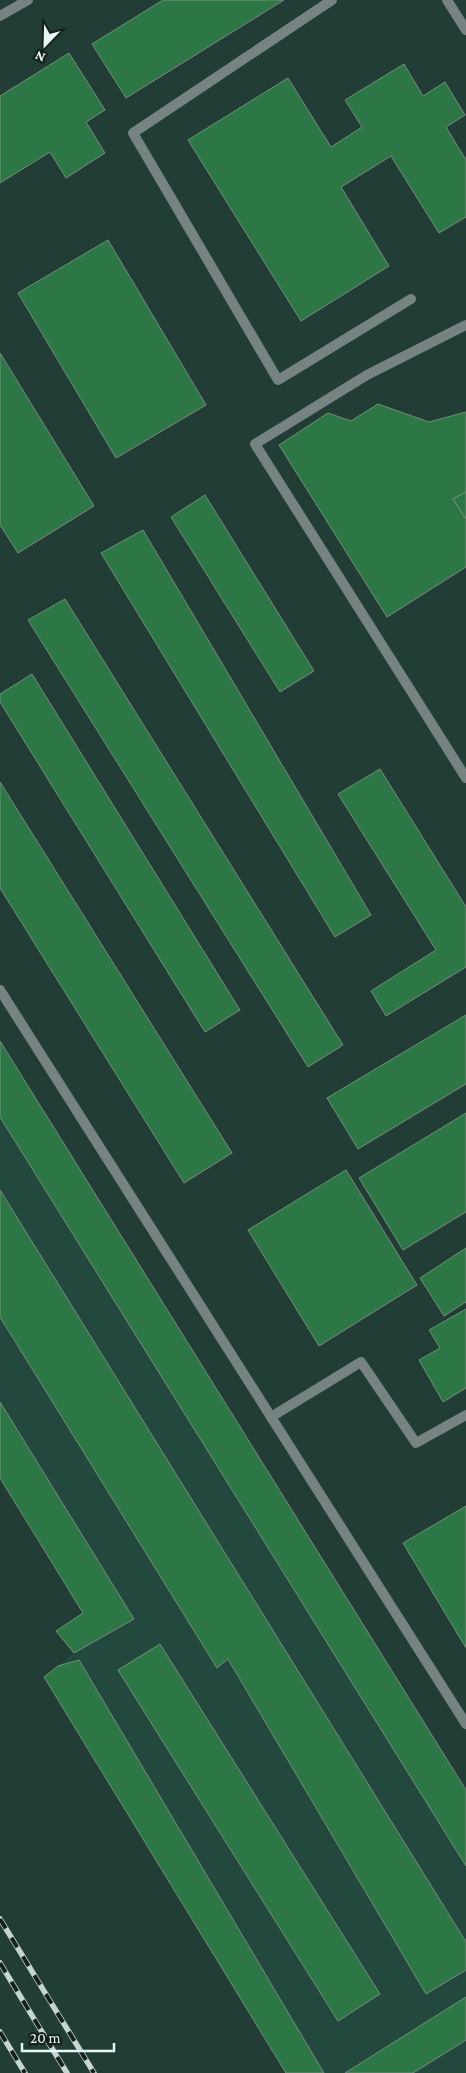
<svg xmlns="http://www.w3.org/2000/svg" width="466" height="2073" font-family="'Crimson Pro',serif">
<style>
.built{fill:#23493f}
.building{fill:#2d7746;stroke:#778d7c}
.lines{fill:none;stroke-linecap:round;stroke-linejoin:round}
.service{stroke:#758383;stroke-width:10}
.rail-casing{stroke:#c4d6d1;stroke-width:5.5}
.rail{stroke:#15211d;stroke-width:4;stroke-dasharray:11;stroke-linecap:butt}
</style>
<rect width="100%" height="100%" fill="#213d35"/>
<path class="built" d="M 0,1041 L 466,1790 L 466,2073 L 286,2073 L 44,1677 L 74,1653 L 56,1631 L 83,1613 L 0,1478 Z"/>
<g class="building">
<path d="M 163,0 L 284,0 L 126,98 L 92,44 Z"/>
<path d="M 69,53 L 105,110 L 86,122 L 105,153 L 66,178 L 50,152 L 0,183 L 0,96 Z"/>
<path d="M 404,64 L 423,96 L 445,82 L 465,115 L 446,127 L 466,160 L 466,217 L 439,233 L 391,156 L 341,187 L 389,266 L 301,321 L 188,140 L 288,78 L 331,147 L 362,127 L 345,100 Z"/>
<path d="M 108,240 L 206,405 L 116,458 L 18,293 Z"/>
<path d="M 0,353 L 94,506 L 18,553 L 0,525 Z"/>
<path d="M 378,404 L 429,422 L 466,412 L 466,492 L 453,499 L 466,519 L 466,567 L 387,617 L 279,445 L 328,413 L 351,421 Z"/>
<path d="M 466,492 L 466,519 L 453,499 Z"/>
<path d="M 205,495 L 314,671 L 280,692 L 171,517 Z"/>
<path d="M 143,530 L 371,915 L 335,937 L 101,553 Z"/>
<path d="M 65,599 L 343,1045 L 308,1067 L 28,620 Z"/>
<path d="M 32,674 L 240,1010 L 205,1032 L 0,702 L 0,694 Z"/>
<path d="M 380,769 L 466,907 L 466,967 L 386,1016 L 371,991 L 436,950 L 338,794 Z"/>
<path d="M 0,782 L 232,1153 L 184,1183 L 0,888 Z"/>
<path d="M 466,1015 L 466,1084 L 358,1149 L 327,1098 Z"/>
<path d="M 0,1041 L 466,1790 L 466,1866 L 0,1117 Z"/>
<path d="M 466,1113 L 466,1212 L 403,1250 L 359,1178 Z"/>
<path d="M 346,1170 L 417,1285 L 319,1346 L 248,1230 Z"/>
<path d="M 0,1190 L 466,1942 L 466,1970 L 426,1994 L 228,1659 L 217,1668 L 0,1317 Z"/>
<path d="M 466,1248 L 466,1302 L 444,1316 L 420,1278 Z"/>
<path d="M 466,1309 L 466,1388 L 443,1402 L 419,1360 L 440,1348 L 429,1330 Z"/>
<path d="M 0,1402 L 134,1619 L 74,1653 L 56,1631 L 83,1613 L 0,1478 Z"/>
<path d="M 466,1506 L 466,1648 L 403,1543 Z"/>
<path d="M 160,1644 L 380,1994 L 338,2021 L 118,1670 Z"/>
<path d="M 79,1660 L 324,2073 L 286,2073 L 44,1677 L 58,1666 Z"/>
<path d="M 466,1997 L 466,2040 L 413,2073 L 345,2073 Z"/>
</g>
<g class="lines">
<g class="service">
<path d="M 332,0 L 133,133 L 278,380 L 411,299"/>
<path d="M 447,0 L 466,30"/>
<path d="M 0,16 L 28,0"/>
<path d="M 466,325 L 367,375 L 255,444 L 466,778"/>
<path d="M 0,990 L 466,1724"/>
<path d="M 271,1417 L 361,1362 L 416,1443 L 466,1415"/>
</g>
<defs>
<g id="rail">
<path d="M 0,1919 L 94,2073"/>
<path d="M 0,1963 L 67,2073"/>
<path d="M 0,2032 L 25,2073"/>
</g>
</defs>
<use href="#rail" class="rail-casing"/>
<use href="#rail" class="rail"/>
</g>
<g transform="translate(45 45) rotate(203)" stroke="#15211d" stroke-width="4" paint-order="stroke">
<path d="M0-4L9 19L0 12L-9 19Z" fill="#e7f7f2"/>
<text y="-8" font-size="14" font-weight="bold" text-anchor="middle" fill="#e7f7f2">N</text>
</g>
<path d="M22 2043v8h92v-8" fill="none" stroke="#e7f7f2" stroke-width="2.5"/>
<text x="30" y="2043" font-size="15" fill="#e7f7f2" stroke="#15211d" stroke-width="4" paint-order="stroke">20 m</text>
</svg>
